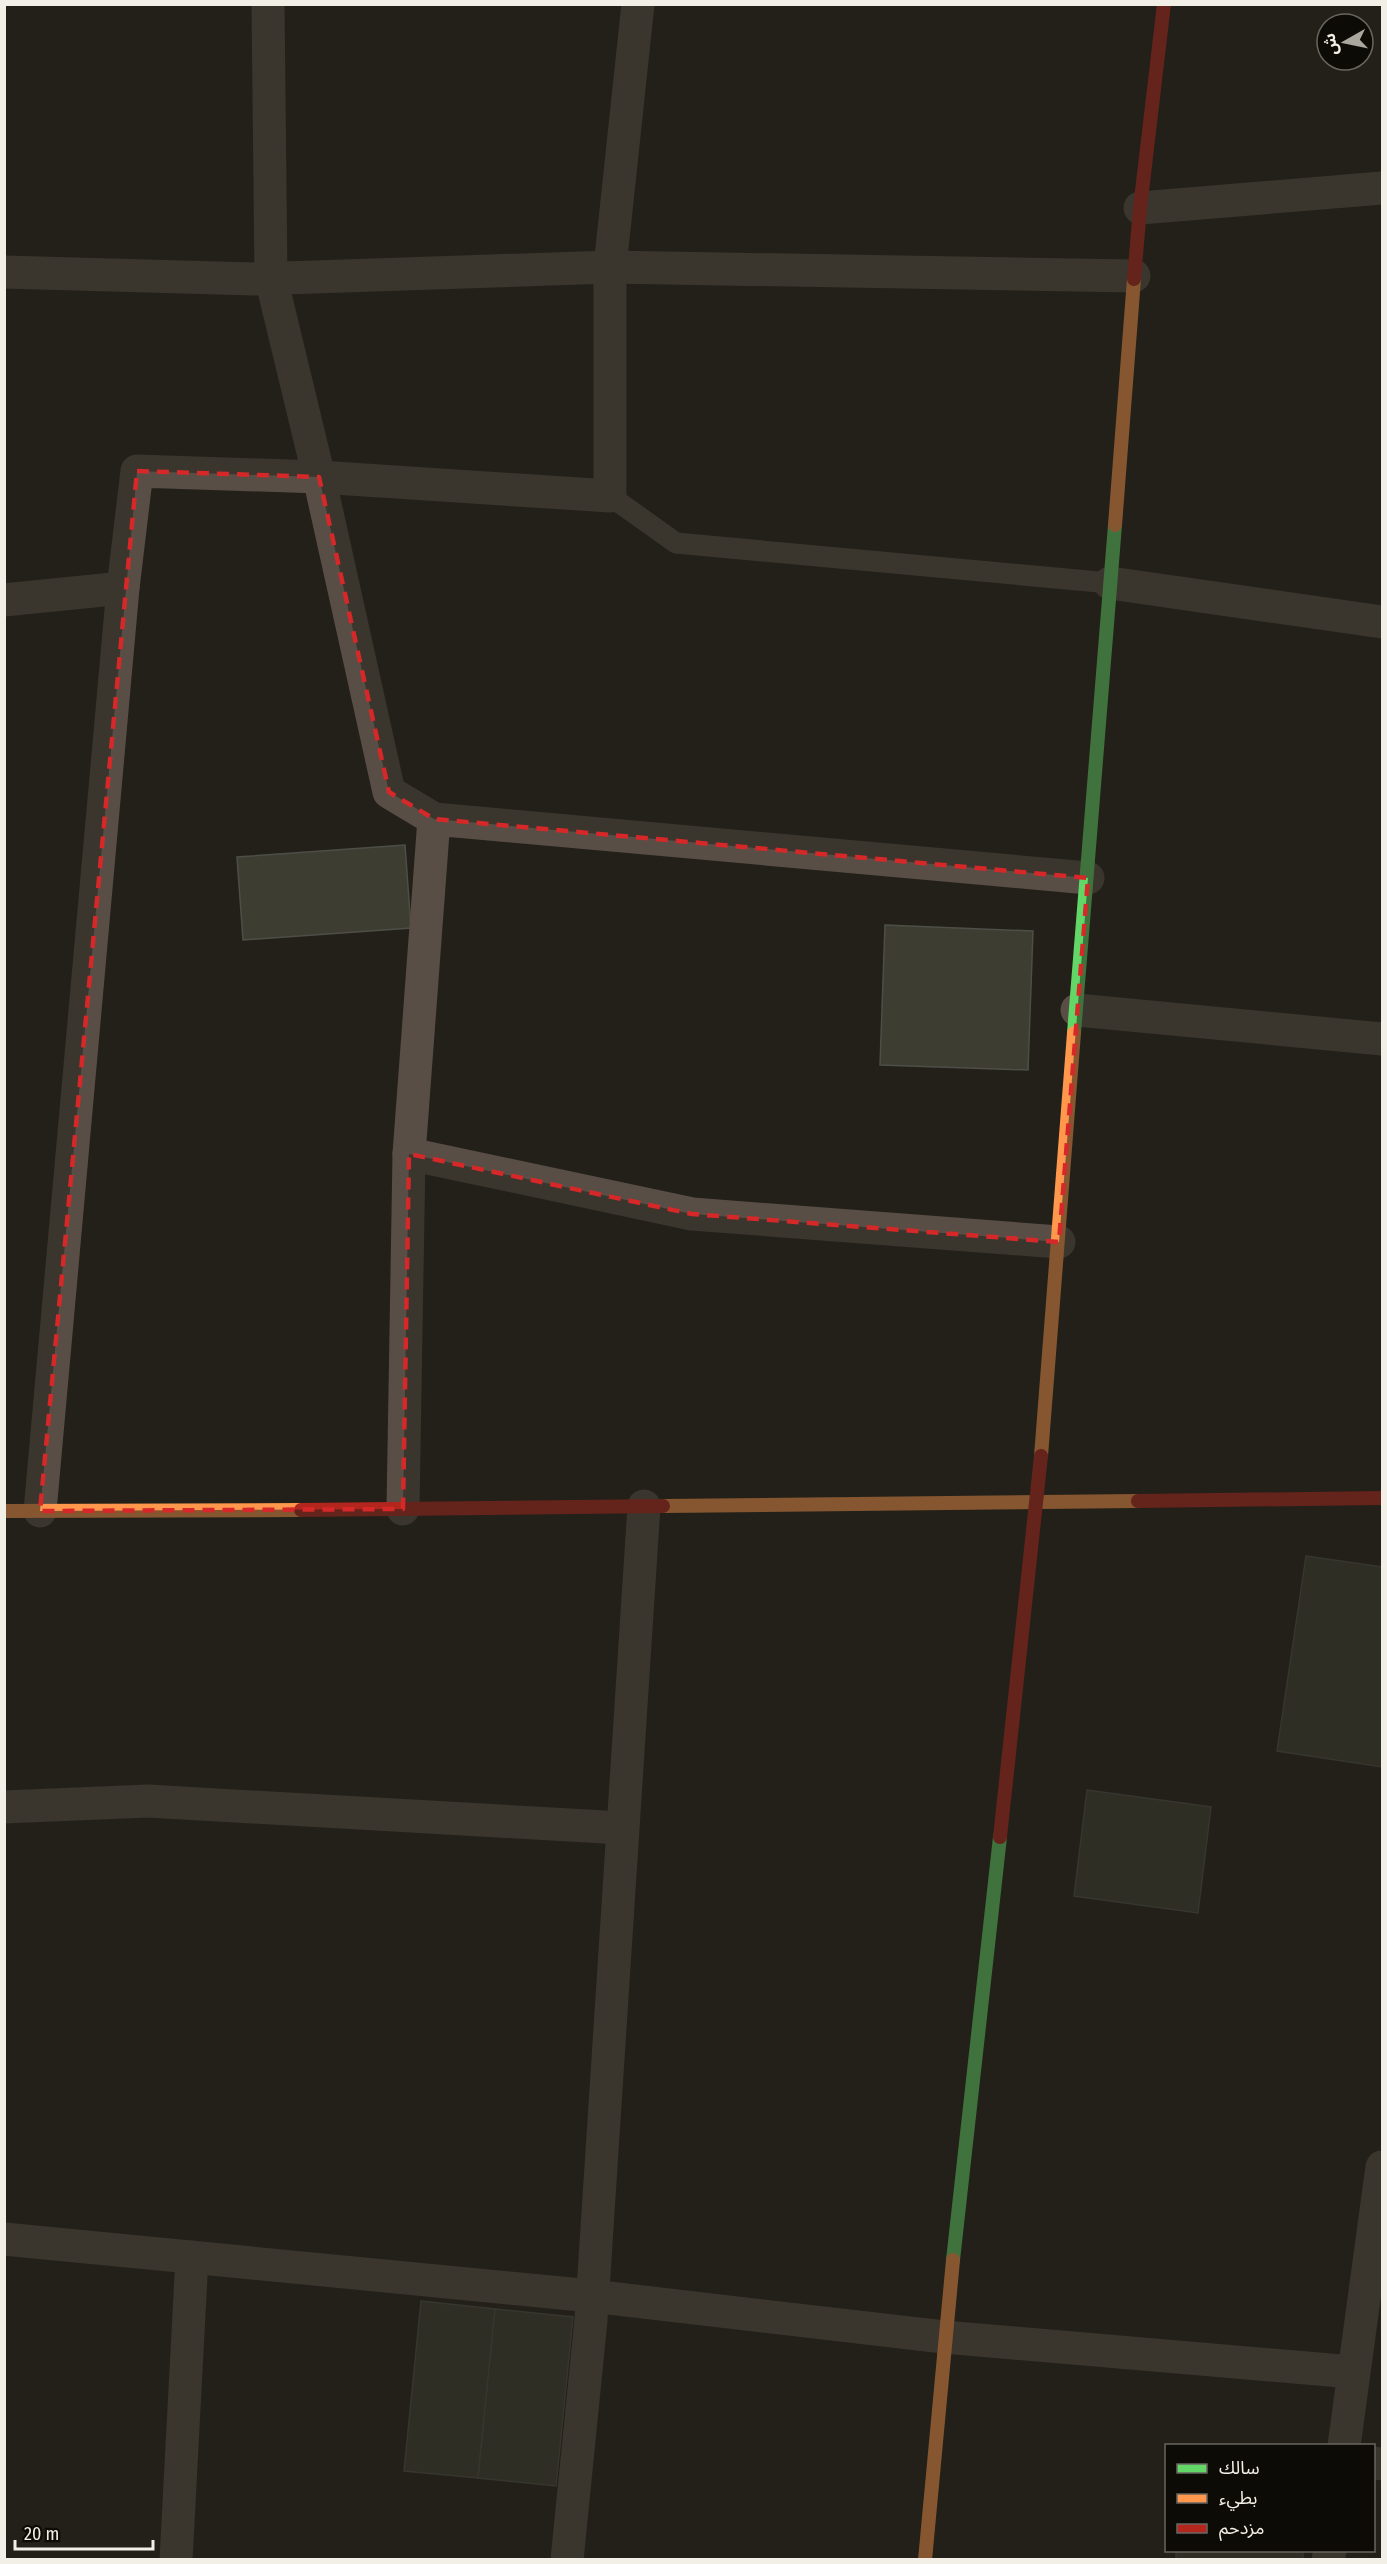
<svg xmlns="http://www.w3.org/2000/svg" width="1387" height="2564" font-family="'Fira Sans Condensed','Noto Sans Arabic',sans-serif">
<style>
.building{fill:#3d3e31;stroke:#4e4e48;stroke-width:1.5}
.lines{fill:none;stroke-linecap:round;stroke-linejoin:round}
.lane{stroke:#584e46;stroke-width:21}
.street{stroke:#584e46;stroke-width:33}
.fast{stroke:#63d668;stroke-width:14}
.slow{stroke:#ff974d;stroke-width:14}
.jam{stroke:#b3261e;stroke-width:14}
.marked{fill:none;stroke:#d62828;stroke-width:4.5;stroke-dasharray:12 8;stroke-linejoin:round}
</style>
<rect width="100%" height="100%" fill="#222019"/>
<g class="building">
<path d="M 405,845 L 411,928 L 243,940 L 237,857 Z"/>
<path d="M 885,925 L 1033,931 L 1028,1070 L 880,1065 Z"/>
<path d="M 1306,1556 L 1382,1567 L 1382,1767 L 1277,1751 Z"/>
<path d="M 1087,1790 L 1211,1807 L 1198,1913 L 1074,1896 Z"/>
<path d="M 421,2301 L 495,2309 L 478,2478 L 404,2471 Z"/>
<path d="M 495,2309 L 573,2317 L 556,2486 L 478,2478 Z"/>
<rect x="1176" y="2550" width="127" height="10"/>
</g>
<g class="lines">
<path class="lane" d="M 610,496 L 676,543 L 1110,583"/>
<g class="street">
<path d="M 268,4 L 271,278 L 319,477 L 389,792 L 434,819"/>
<path d="M 1140,208 L 1382,188"/>
<path d="M 4,272 L 254,279 L 610,267 L 1134,276"/>
<path d="M 1110,583 L 1382,622"/>
<path d="M 4,600 L 123,588"/>
<path d="M 1077,1010 L 1382,1039"/>
<path d="M 409,1154 L 692,1214 L 1059,1242"/>
<path d="M 403,1509 L 409,1154 L 434,819 L 1088,878"/>
<path d="M 40,1511 L 123,588 L 137,471 L 319,477 L 610,496 L 610,267 L 638,4"/>
<path d="M 4,1807 L 148,1801 L 622,1828"/>
<path d="M 4,2239 L 592,2296 L 944,2337 L 1353,2372"/>
<path d="M 1344,2446 L 1382,2167"/>
<path d="M 1374,2463 L 1382,2464"/>
<path d="M 176,2560 L 192,2257"/>
<path d="M 567,2560 L 591,2320 L 644,1506"/>
<path d="M 1328,2560 L 1330,2550"/>
</g>
<g class="fast">
<path d="M 1074,1033 L 1115,525"/>
<path d="M 953,2260 L 1000,1837"/>
</g>
<g class="slow">
<path d="M 1115,525 L 1134,279"/>
<path d="M 1041,1456 L 1074,1033"/>
<path d="M 663,1506 L 1138,1501"/>
<path d="M 4,1511 L 301,1510"/>
<path d="M 925,2560 L 953,2260"/>
</g>
<g class="jam">
<path d="M 1134,279 L 1140,208 L 1164,4"/>
<path d="M 1138,1501 L 1382,1498"/>
<path d="M 301,1510 L 663,1506"/>
<path d="M 1000,1837 L 1041,1456"/>
</g>
</g>
<path d="M0 0H1387V2564H0ZM 137,471 L 319,477 L 389,792 L 434,819 L 1088,878 L 1059,1242 L 692,1214 L 409,1154 L 403,1509 L 40,1511 Z" fill="#222019" fill-opacity=".55" fill-rule="evenodd"/>
<path class="marked" d="M 137,471 L 319,477 L 389,792 L 434,819 L 1088,878 L 1059,1242 L 692,1214 L 409,1154 L 403,1509 L 40,1511 Z"/>
<rect width="1387" height="2564" fill="none" stroke="#f2efe6" stroke-width="12"/>
<rect x="1165" y="2444" width="210" height="108" fill="#0d0b06" stroke="#696660" stroke-width="1.5"/>
<rect x="1177" y="2464" width="30" height="9" fill="#63d668" stroke="#696660" stroke-width="1.5"/>
<text x="1219" y="2474" font-size="18" fill="#f2efe6">سالك</text>
<rect x="1177" y="2494" width="30" height="9" fill="#ff974d" stroke="#696660" stroke-width="1.5"/>
<text x="1219" y="2504" font-size="18" fill="#f2efe6">بطيء</text>
<rect x="1177" y="2524" width="30" height="9" fill="#b3261e" stroke="#696660" stroke-width="1.5"/>
<text x="1219" y="2534" font-size="18" fill="#f2efe6">مزدحم</text>
<g transform="translate(1345 42) rotate(261)"><circle r="28" fill="#0d0b06" stroke="#696660" stroke-width="1.5"/>
<path d="M0-4.5L10 22L0 15L-10 22Z" fill="#a9a79e"/>
<text y="-9" font-size="16" font-weight="bold" text-anchor="middle" fill="#f2efe6">ش</text>
</g>
<path d="M15 2540v9h138v-9" fill="none" stroke="#f2efe6" stroke-width="3"/>
<text x="24" y="2540" font-size="18" fill="#f2efe6" stroke="#0d0b06" stroke-width="4.5" paint-order="stroke">20 m</text>
</svg>
